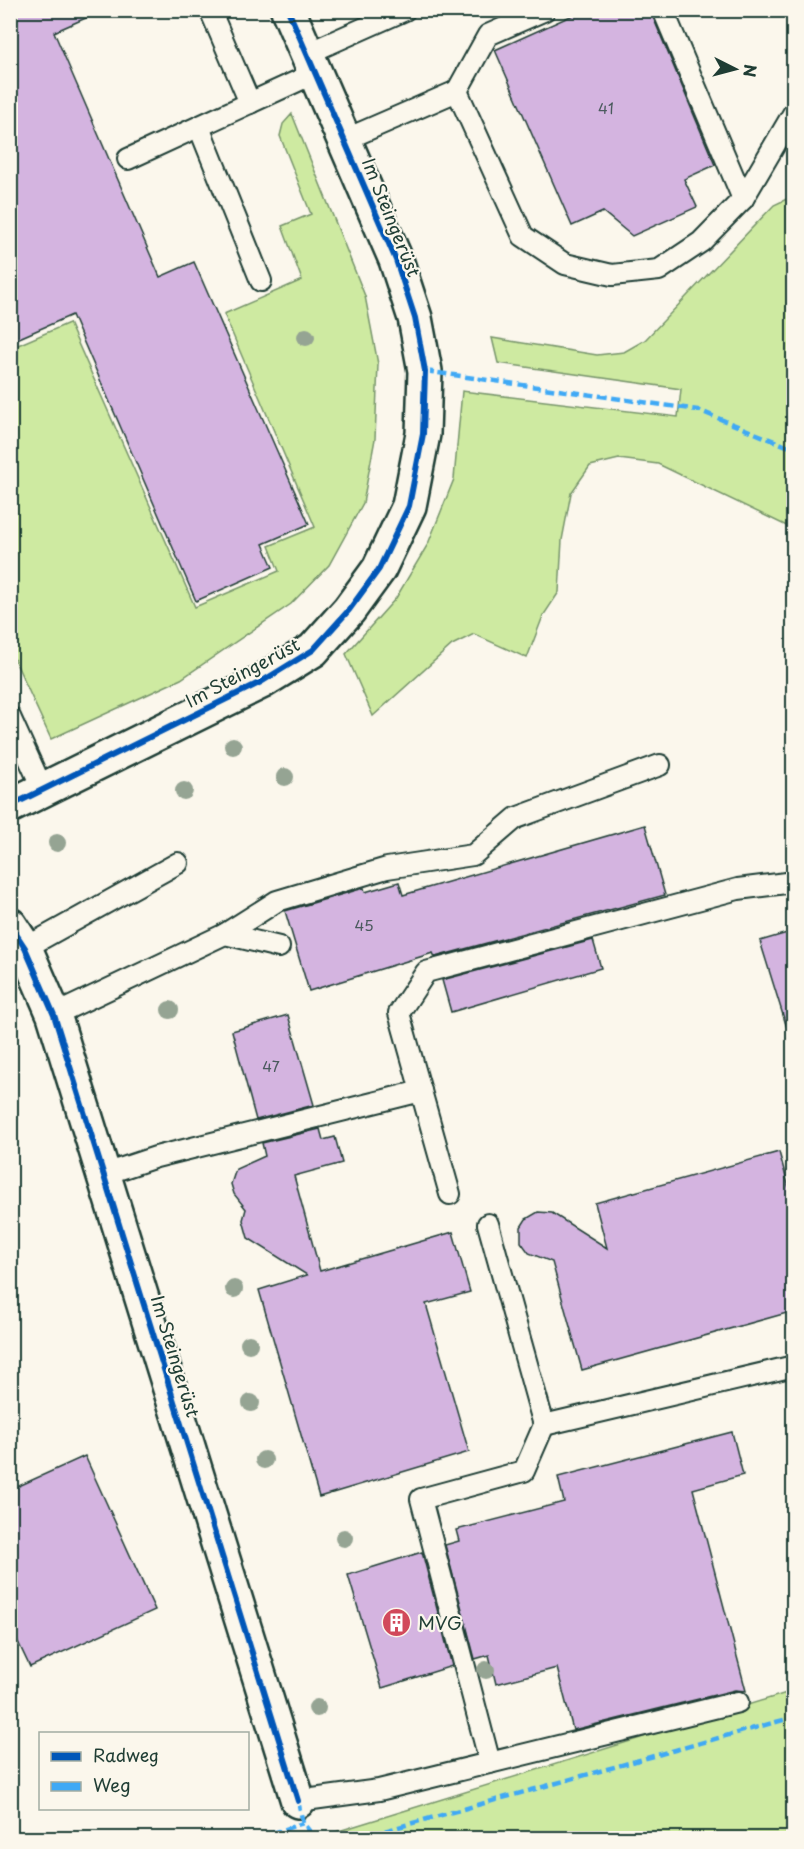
<svg xmlns="http://www.w3.org/2000/svg" width="804" height="1849" font-family="'Playpen Sans',sans-serif">
<style>
.green{fill:#ceeaa1;stroke:#76946a;stroke-width:1.5}
.building{fill:#d4b4e0;stroke:#1f3d34;stroke-width:1.5}
.lines{fill:none;stroke-linecap:round;stroke-linejoin:round}
.service-casing{stroke:#1f3d34;stroke-width:24}
.minor-casing{stroke:#1f3d34;stroke-width:38}
.service{stroke:#fbf7ec;stroke-width:20}
.minor{stroke:#fbf7ec;stroke-width:33}
.quiet{stroke:#3fa9f5;stroke-width:4.5;stroke-dasharray:9 4.5;stroke-linecap:butt}
.cycleway-casing{stroke:#fbf7ec;stroke-width:10}
.cycleway{stroke:#0057b8;stroke-width:6}
.tree{fill:#95a493}
.labels{text-anchor:middle;dominant-baseline:central;stroke-width:4.5;stroke-linejoin:round;paint-order:stroke}
.number-label{font-size:15px;fill:#4c5b5f}
.street-label{font-size:18px;fill:#1f3d34;stroke:#fbf7ec}
.poi-label{font-size:18px;fill:#1f3d34;stroke:#fbf7ec;text-anchor:start}
</style>
<rect width="100%" height="100%" fill="#fbf7ec"/>
<filter id="ink" filterUnits="userSpaceOnUse"><feTurbulence type="fractalNoise" baseFrequency=".0167" numOctaves="2"/><feDisplacementMap in="SourceGraphic" scale="12" xChannelSelector="R" yChannelSelector="G"/><feConvolveMatrix kernelMatrix="1 2 1 2 8 2 1 2 1" color-interpolation-filters="sRGB"/></filter>
<g filter="url(#ink)">
<g class="green">
<path d="M 292,114 L 365,296 L 378,364 L 375,439 L 363,503 L 329,565 L 291,604 L 181,679 L 51,739 L 11,652 L 11,348 L 69,323 L 195,607 L 279,571 L 269,546 L 315,527 L 224,314 L 302,280 L 282,226 L 311,214 L 280,136 L 283,124 Z"/>
<path d="M 793,196 L 793,529 L 658,464 L 619,459 L 590,466 L 571,493 L 562,540 L 559,592 L 543,616 L 527,658 L 474,634 L 452,645 L 373,716 L 346,654 L 396,598 L 428,544 L 454,479 L 462,391 L 678,417 L 681,389 L 498,363 L 492,338 L 597,355 L 624,352 L 645,340 L 774,205 Z"/>
<path d="M 793,1691 L 793,1838 L 316,1838 Z"/>
</g>
<g class="building">
<path d="M 10,10 L 104,10 L 54,32 L 160,277 L 194,262 L 309,524 L 263,544 L 273,567 L 196,601 L 72,315 L 10,342 Z"/>
<path d="M 584,10 L 650,10 L 715,165 L 684,179 L 697,207 L 632,236 L 603,212 L 572,226 L 495,50 Z"/>
<path d="M 645,825 L 665,895 L 435,957 L 433,953 L 309,991 L 285,911 L 364,888 L 365,892 L 399,882 L 403,895 Z"/>
<path d="M 794,931 L 794,1027 L 787,1028 L 760,941 Z"/>
<path d="M 593,940 L 601,968 L 451,1012 L 442,980 Z"/>
<path d="M 288,1015 L 314,1105 L 256,1120 L 232,1031 Z"/>
<path d="M 320,1129 L 323,1140 L 335,1137 L 342,1163 L 294,1176 L 320,1271 L 453,1232 L 470,1292 L 426,1304 L 469,1452 L 319,1497 L 259,1290 L 307,1275 L 248,1238 L 243,1220 L 246,1209 L 234,1194 L 231,1184 L 236,1169 L 265,1156 L 262,1143 Z"/>
<path d="M 779,1152 L 794,1206 L 794,1311 L 582,1370 L 552,1262 L 529,1253 L 521,1242 L 521,1227 L 526,1219 L 538,1212 L 552,1213 L 607,1248 L 595,1203 Z"/>
<path d="M 732,1432 L 743,1475 L 693,1489 L 746,1691 L 735,1690 L 573,1730 L 557,1668 L 496,1684 L 489,1655 L 475,1659 L 445,1545 L 459,1541 L 456,1530 L 564,1502 L 558,1477 Z"/>
<path d="M 85,1456 L 155,1610 L 30,1667 L 10,1625 L 10,1490 Z"/>
<path d="M 422,1552 L 452,1666 L 382,1688 L 348,1575 Z"/>
</g>
<g class="lines">
<defs>
<g id="service">
<path d="M 210,10 L 250,103"/>
<path d="M 663,10 L 743,199"/>
<path d="M 306,54 L 405,10"/>
<path d="M 457,91 L 488,35 L 545,10"/>
<path d="M 199,127 L 261,281"/>
<path d="M 344,140 L 457,91 L 523,236 L 565,264 L 612,275 L 659,270 L 701,242 L 743,199 L 794,112"/>
<path d="M 128,159 L 315,73"/>
<path d="M 10,717 L 43,790"/>
<path d="M 225,934 L 277,901 L 387,868 L 473,855 L 516,818 L 660,765"/>
<path d="M 25,948 L 178,863"/>
<path d="M 54,1015 L 225,934 L 279,947"/>
<path d="M 421,1091 L 399,1013 L 426,972 L 738,889 L 794,882"/>
<path d="M 105,1174 L 156,1157 L 421,1091 L 450,1194"/>
<path d="M 488,1224 L 544,1425 L 524,1471 L 421,1499 L 490,1763"/>
<path d="M 544,1425 L 794,1366"/>
<path d="M 298,1801 L 379,1790 L 738,1702"/>
</g>
<g id="minor">
<path d="M 10,806 L 261,682 L 313,650 L 349,610 L 379,569 L 409,506 L 423,434 L 425,371 L 415,318 L 396,260 L 288,10"/>
<path d="M 10,925 L 25,948 L 54,1015 L 298,1801"/>
</g>
</defs>
<use href="#service" class="service-casing"/>
<use href="#minor" class="minor-casing"/>
<use href="#service" class="service"/>
<use href="#minor" class="minor"/>
<g class="quiet">
<path d="M 425,371 L 698,410 L 794,449"/>
<path d="M 298,1801 L 303,1823 L 315,1838"/>
<path d="M 259,1838 L 303,1823"/>
<path d="M 359,1838 L 794,1717"/>
</g>
<defs>
<g id="cycleway">
<path d="M 10,806 L 261,682 L 313,650 L 349,610 L 379,569 L 409,506 L 423,434 L 425,371 L 415,318 L 396,260 L 288,10"/>
<path d="M 10,925 L 25,948 L 54,1015 L 298,1801"/>
</g>
</defs>
<use href="#cycleway" class="cycleway-casing"/>
<use href="#cycleway" class="cycleway"/>
</g>
<g class="tree">
<circle cx="306" cy="337" r="9"/>
<circle cx="233" cy="746" r="9"/>
<circle cx="285" cy="777" r="9"/>
<circle cx="184" cy="791" r="9"/>
<circle cx="57" cy="843" r="9"/>
<circle cx="170" cy="1010" r="9"/>
<circle cx="234" cy="1289" r="9"/>
<circle cx="249" cy="1344" r="9"/>
<circle cx="251" cy="1403" r="9"/>
<circle cx="264" cy="1460" r="9"/>
<circle cx="344" cy="1538" r="9"/>
<circle cx="486" cy="1670" r="9"/>
<circle cx="317" cy="1708" r="9"/>
</g>
</g>
<defs>
<symbol id="building-disc" viewBox="-11 -11 22 22"><circle r="9.5" fill="#d1495b" stroke="#fbf7ec"/><path d="M-4-6H4V6H1V3H-1V6H-4ZM-2.5-4.3h1.7v1.8h-1.7ZM.8-4.3h1.7v1.8H.8ZM-2.5-1h1.7V.8h-1.7ZM.8-1h1.7V.8H.8Z" fill="#fff"/></symbol>
</defs>
<g fill-rule="evenodd">
<use href="#building-disc" x="380" y="1606" width="33" height="33"/>
</g>
<g class="labels">
<g class="number-label">
<text x="606" y="107">41</text>
<text x="364" y="924">45</text>
<text x="271" y="1065">47</text>
</g>
<g class="street-label">
<text transform="translate(392 217) rotate(68)">Im Steingerüst</text>
<text transform="translate(242 672) rotate(-28)">Im Steingerüst</text>
<text transform="translate(176 1356) rotate(73)">Im Steingerüst</text>
</g>
<g class="poi-label">
<text x="418" y="1622">MVG</text>
</g>
</g>
<rect width="804" height="1849" fill="none" stroke="#fbf7ec" stroke-width="36"/>
<rect x="18" y="18" width="768" height="1813" fill="none" stroke="#1f3d34" stroke-width="2" filter="url(#ink)"/>
<rect x="39" y="1732" width="210" height="78" fill="#fbf7ec" stroke="#a3ada2" stroke-width="1.5"/>
<rect x="51" y="1752" width="30" height="9" fill="#0057b8" stroke="#a3ada2" stroke-width="1.5"/>
<text x="93" y="1762" font-size="18" fill="#1f3d34">Radweg</text>
<rect x="51" y="1782" width="30" height="9" fill="#3fa9f5" stroke="#a3ada2" stroke-width="1.5"/>
<text x="93" y="1792" font-size="18" fill="#1f3d34">Weg</text>
<g transform="translate(735 69) rotate(96)" stroke="#fbf7ec" stroke-width="4.5" paint-order="stroke">
<path d="M0-4.5L10 22L0 15L-10 22Z" fill="#1f3d34"/>
<text y="-9" font-size="16" font-weight="bold" text-anchor="middle" fill="#1f3d34">N</text>
</g>
</svg>
